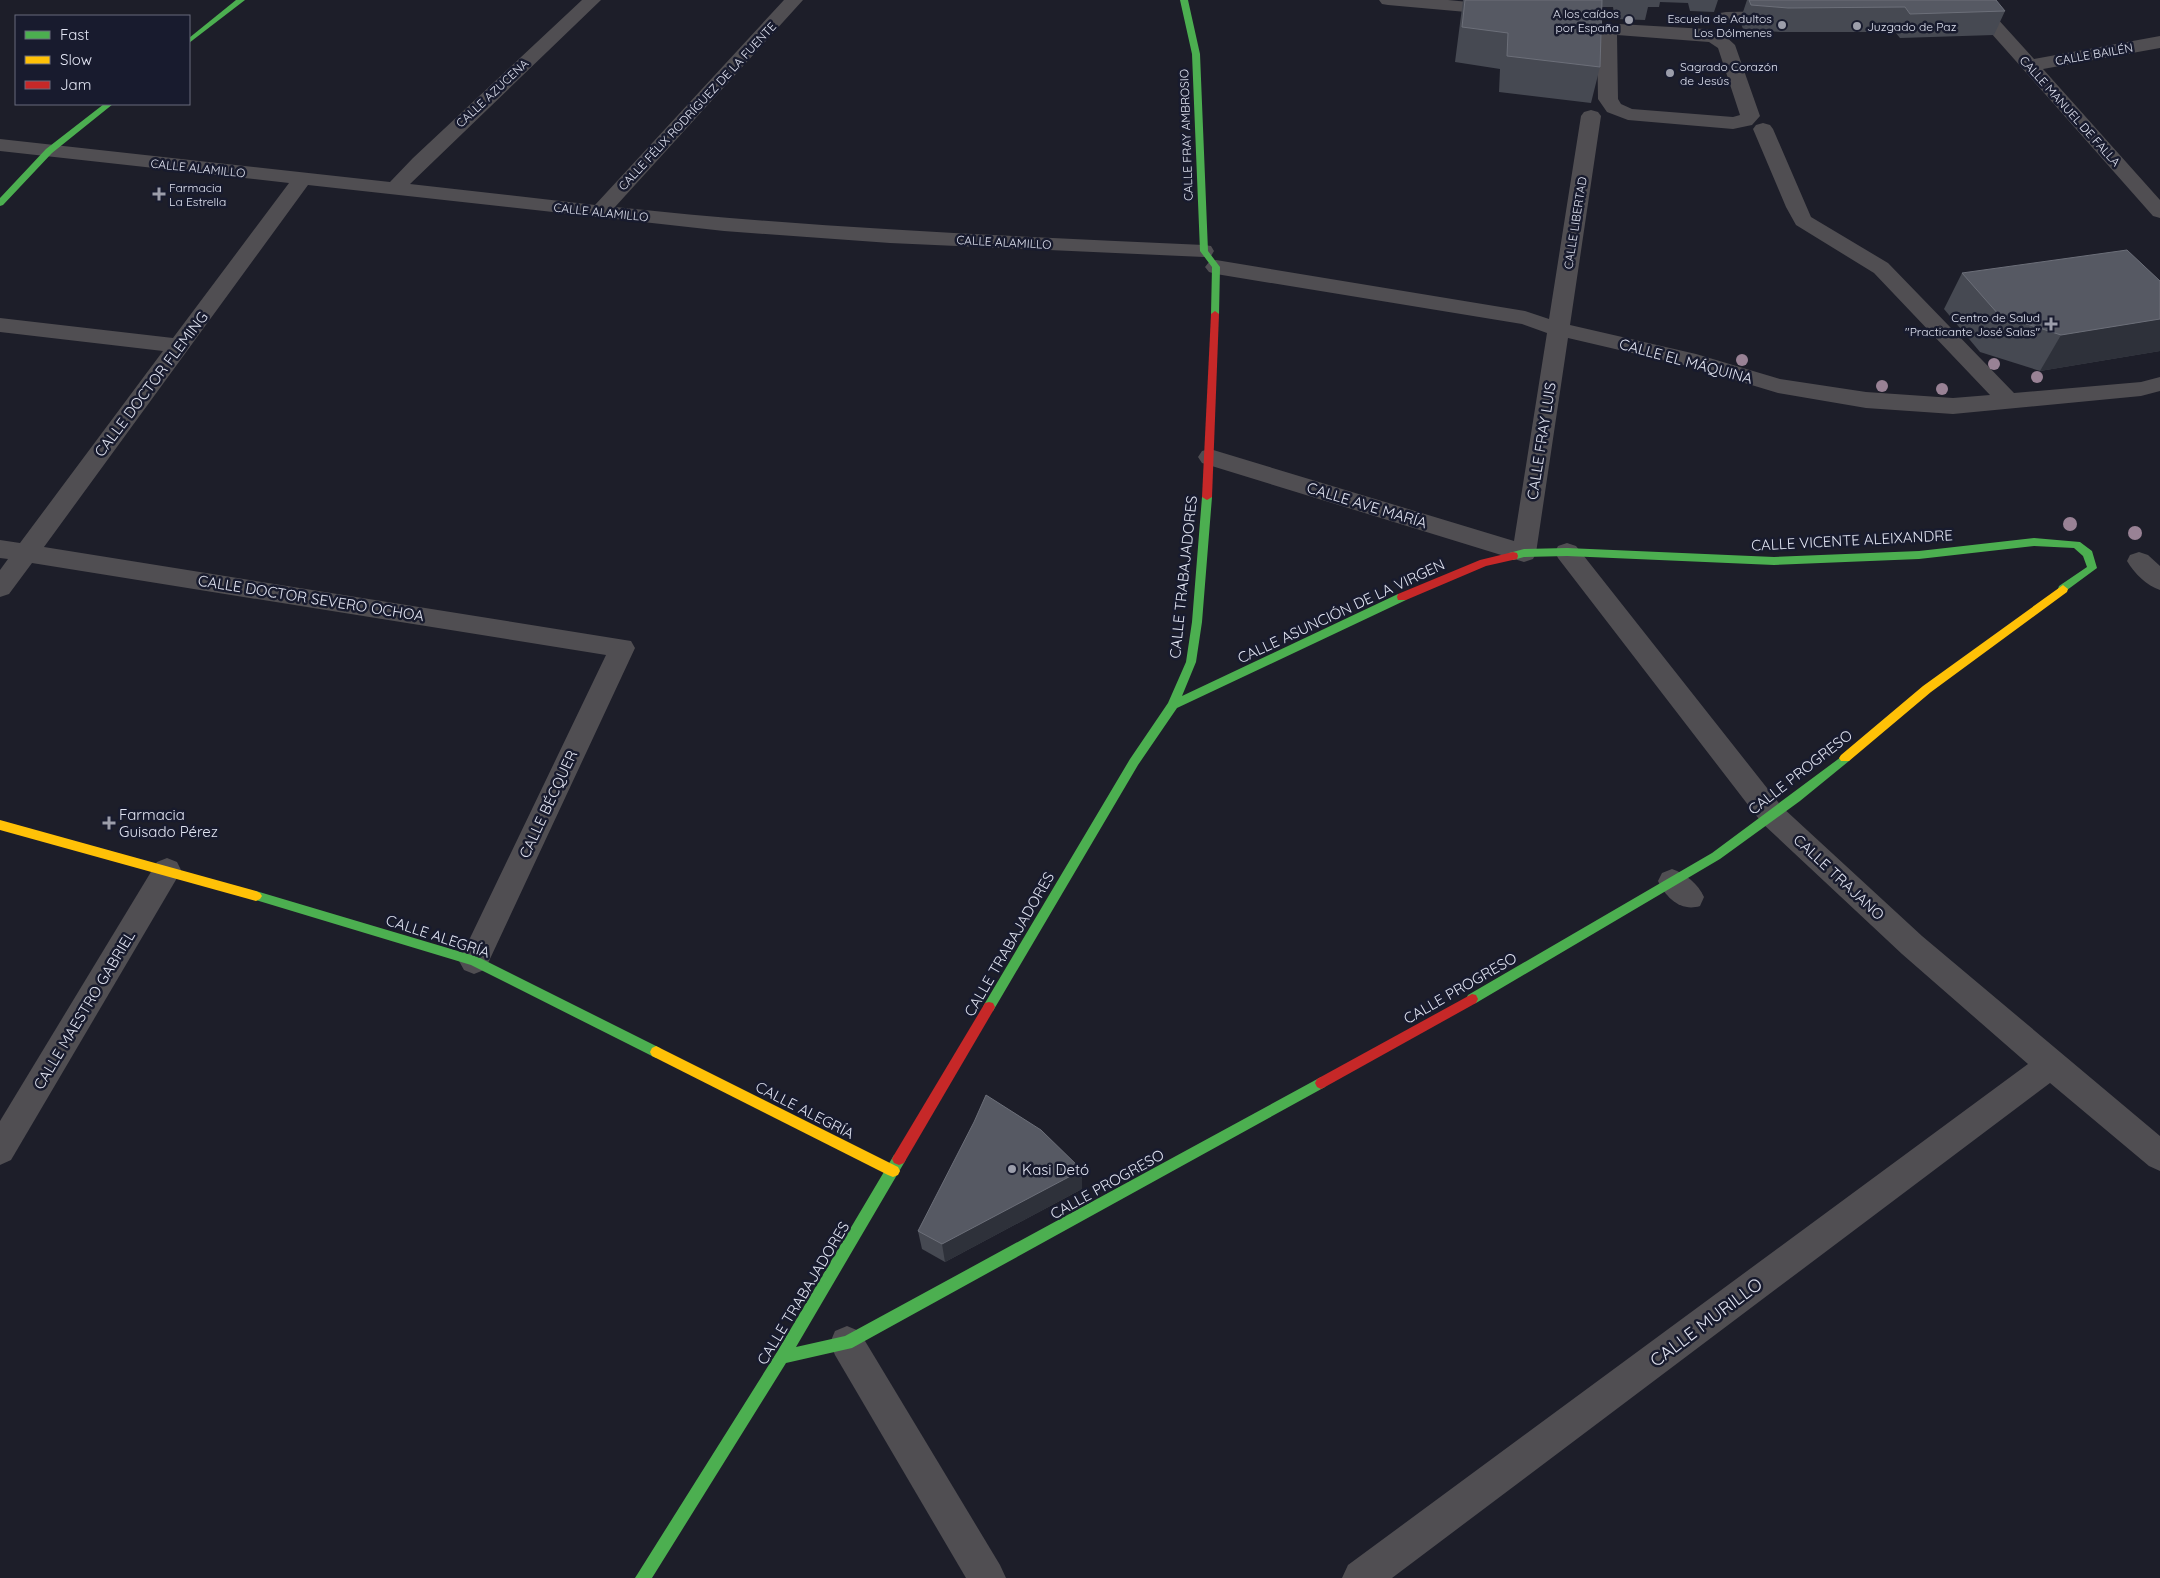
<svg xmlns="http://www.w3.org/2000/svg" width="2160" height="1578" font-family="Quicksand,sans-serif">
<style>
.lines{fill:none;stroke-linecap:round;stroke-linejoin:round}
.lane{fill:#504e52;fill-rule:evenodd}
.street{fill:#504e52;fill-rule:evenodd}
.fast{fill:#4caf50;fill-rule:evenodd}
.slow{fill:#ffc107;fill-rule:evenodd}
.jam{fill:#c62828;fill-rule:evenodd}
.tree{fill:#998295}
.wall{fill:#464952}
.shaded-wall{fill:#2e313a}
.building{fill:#565963;stroke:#6c6f79}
.poi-dot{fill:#9c9eab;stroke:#181b2e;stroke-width:2}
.labels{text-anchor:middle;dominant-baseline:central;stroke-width:5;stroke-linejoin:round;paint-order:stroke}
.far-poi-label{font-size:12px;fill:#e0e3f1;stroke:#181b2e;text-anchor:end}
.far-street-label{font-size:12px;fill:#e0e3f1;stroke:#181b2e}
.street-label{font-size:15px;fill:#e0e3f1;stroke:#181b2e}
.poi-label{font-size:15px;fill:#e0e3f1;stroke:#181b2e;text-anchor:start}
.near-street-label{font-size:18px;fill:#e0e3f1;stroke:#181b2e}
</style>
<rect width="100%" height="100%" fill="#1d1e29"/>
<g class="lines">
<path class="lane" d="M 1672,869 C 1686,874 1698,884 1704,897 L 1700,906 C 1681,912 1666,898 1658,881 L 1662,873 Z"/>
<g class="street">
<path d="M 582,0 L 601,0 L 410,184 L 595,205 L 784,0 L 803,0 L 615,207 C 811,228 1007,236 1204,245 L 1211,246 L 1214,251 L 1211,256 L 1204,257 L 890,243 L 724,231 L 308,185 L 44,547 L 631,641 L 635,648 L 489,961 L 484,970 L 474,974 L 464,970 L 459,961 L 606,655 L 32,563 L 9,594 L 0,597 L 0,570 L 8,559 L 0,558 L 0,540 L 20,543 L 163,351 L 0,332 L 0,318 L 173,338 L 289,183 L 0,151 L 0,139 L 390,182 L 413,158 Z"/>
<path d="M 1379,0 L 1448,0 L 1500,5 L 1506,6 L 1509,10 L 1506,14 L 1500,15 L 1388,5 L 1382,4 Z"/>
<path d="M 1970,5 L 1986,6 L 2034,59 L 2160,36 L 2160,48 L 2043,69 L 2160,200 L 2160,218 L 2153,216 L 1975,15 L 1964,14 L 1961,10 L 1964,6 Z"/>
<path d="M 1779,11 L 1785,12 L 1788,16 L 1785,20 L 1726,22 L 1720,21 L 1717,17 L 1720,13 L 1726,12 Z"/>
<path d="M 1619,24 L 1706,29 L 1723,34 L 1735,45 L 1760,116 L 1752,125 L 1733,129 L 1628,120 L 1607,112 L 1598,99 L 1597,35 L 1605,26 ZM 1617,35 L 1709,42 L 1718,48 L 1740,115 L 1733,117 L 1632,109 L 1621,104 L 1618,99 Z"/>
<path d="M 1591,110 L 1598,112 L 1601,116 L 1570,325 L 1696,354 L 1780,379 L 1866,392 L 1953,398 L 1990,395 L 1874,273 L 1796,225 L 1786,207 L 1753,129 L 1756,125 L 1763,123 L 1770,125 L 1773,129 L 1811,217 L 1888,263 L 2014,393 L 2141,382 L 2160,377 L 2160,391 L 2141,396 L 1953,414 L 1866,408 L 1778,393 L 1692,367 L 1568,338 L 1536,553 L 1533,559 L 1524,562 L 1202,463 L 1198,457 L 1202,451 L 1210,449 L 1514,541 L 1547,333 L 1522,324 L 1216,274 L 1209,272 L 1205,267 L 1209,262 L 1216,260 L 1525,311 L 1549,319 L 1581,116 L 1584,112 Z"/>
<path d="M 1567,543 L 1576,546 L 1782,807 L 1922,936 L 2160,1136 L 2160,1171 L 2149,1166 L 2050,1083 L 1392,1578 L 1342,1578 L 1348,1565 L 2028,1064 L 1902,954 L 1762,823 L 1558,558 L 1555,552 L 1558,546 Z"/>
<path d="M 2139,552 L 2148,555 L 2160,566 L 2160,590 C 2147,586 2134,573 2127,561 L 2130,555 Z"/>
<path d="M 167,858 L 177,862 L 181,870 L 177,878 L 11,1160 L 0,1165 L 0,1121 L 157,862 Z"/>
<path d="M 847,1326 L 859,1331 L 1000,1565 L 1006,1578 L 966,1578 L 835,1355 L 830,1343 L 835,1331 Z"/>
</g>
<g class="fast">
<path d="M 236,0 L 245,0 L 189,43 L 189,38 Z"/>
<path d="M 1180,0 L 1188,0 L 1200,54 L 1208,251 L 1220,267 L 1219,314 L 1215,317 L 1211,314 L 1212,267 L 1200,251 L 1192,54 Z"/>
<path d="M 104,104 L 113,104 L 52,153 L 3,205 L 0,206 L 0,198 L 46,149 Z"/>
<path d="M 1207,494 L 1212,497 L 1202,622 L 1196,662 L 1182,696 L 1398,594 L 1406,594 L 1407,597 L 1406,600 L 1177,708 L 1138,765 L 993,1011 L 989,1012 L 985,1011 L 983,1007 L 985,1003 L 1130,759 L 1168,703 L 1186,662 L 1192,622 L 1202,497 Z"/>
<path d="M 2034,538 L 2080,542 L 2092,551 L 2097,568 L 2063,593 L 2058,589 L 2059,586 L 2087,567 L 2083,556 L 2074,548 L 2034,546 L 1919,559 L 1774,565 L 1567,556 L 1524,557 L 1513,560 L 1508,556 L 1509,553 L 1524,549 L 1567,548 L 1774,557 L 1919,551 Z"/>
<path d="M 1845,754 L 1849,755 L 1851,758 L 1849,761 L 1800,801 L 1720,859 L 1476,1003 L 1472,1004 L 1468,1003 L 1466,999 L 1468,995 L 1712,853 Z"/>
<path d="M 256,891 L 478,957 L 660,1048 L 662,1052 L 660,1056 L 656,1058 L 652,1056 L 471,965 L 252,899 L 250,896 L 252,893 Z"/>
<path d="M 1321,1077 L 1325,1079 L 1327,1083 L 1325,1087 L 852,1348 L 786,1363 L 652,1578 L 635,1578 L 777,1352 L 894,1155 L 899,1153 L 904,1155 L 906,1159 L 904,1163 L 796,1347 L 845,1336 Z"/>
</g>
<g class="slow">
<path d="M 2063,585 L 2068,589 L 2067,592 L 1931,692 L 1849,761 L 1841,761 L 1839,758 L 1841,755 L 1923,686 Z"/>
<path d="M 0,820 L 256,891 L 260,893 L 262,896 L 260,899 L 256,901 L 0,830 Z"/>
<path d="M 656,1046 L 898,1167 L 900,1171 L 898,1175 L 893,1177 L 888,1175 L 652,1056 L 650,1052 L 652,1048 Z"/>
</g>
<g class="jam">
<path d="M 1215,311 L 1219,314 L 1212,497 L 1207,500 L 1202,497 L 1211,314 Z"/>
<path d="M 1513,552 L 1517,553 L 1518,556 L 1517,559 L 1486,566 L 1406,600 L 1398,600 L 1397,597 L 1398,594 L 1480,560 Z"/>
<path d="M 1472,994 L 1476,995 L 1478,999 L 1476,1003 L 1325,1087 L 1321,1089 L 1317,1087 L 1315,1083 L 1317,1079 Z"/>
<path d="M 989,1002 L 993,1003 L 995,1007 L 993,1011 L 904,1163 L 899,1165 L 894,1163 L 892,1159 L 894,1155 L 985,1003 Z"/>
</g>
</g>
<g class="tree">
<circle cx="1742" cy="360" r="6"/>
<circle cx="1994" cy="364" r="6"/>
<circle cx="2037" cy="377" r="6"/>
<circle cx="1882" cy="386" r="6"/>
<circle cx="1942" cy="389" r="6"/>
<circle cx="2070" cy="524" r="7"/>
<circle cx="2135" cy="533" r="7"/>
</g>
<g class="wall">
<path d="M 1463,0 L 1718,0 L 1714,12 L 1690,11 L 1688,3 L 1660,2 L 1659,7 L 1648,7 L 1645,20 L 1615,19 L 1613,7 L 1602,7 L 1600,67 L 1591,103 L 1499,92 L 1500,69 L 1455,62 Z"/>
<path d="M 1747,0 L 1996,0 L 2005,11 L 1994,35 L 1900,38 L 1895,32 L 1780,32 L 1743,29 L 1740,21 Z"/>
<path d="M 1962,273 L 2160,281 L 2160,351 L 2040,371 L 1980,352 L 1944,309 Z"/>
<path d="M 1082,1189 L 945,1262 L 922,1249 L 918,1231 Z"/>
</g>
<g class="shaded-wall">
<path d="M 2160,319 L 2160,351 L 2040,371 L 2061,335 Z"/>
<path d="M 1082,1170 L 1082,1189 L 945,1262 L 942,1244 Z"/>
</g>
<g class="building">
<path d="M 1465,0 L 1602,0 L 1600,67 L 1507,56 L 1508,33 L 1462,27 Z"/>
<path d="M 1749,0 L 1996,0 L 2005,11 L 1910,14 L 1905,7 L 1788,8 L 1751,5 Z"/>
<path d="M 2127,250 L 2160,281 L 2160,319 L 2061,335 L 1999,315 L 1962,273 Z"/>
<path d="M 986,1095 L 1041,1130 L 1082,1170 L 942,1244 L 918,1231 L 974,1122 Z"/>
</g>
<g class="poi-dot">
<circle cx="1629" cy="20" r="5"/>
<circle cx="1782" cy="25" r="5"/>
<circle cx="1857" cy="26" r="5"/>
<circle cx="1670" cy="73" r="5"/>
<path d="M156.5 186.5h5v5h5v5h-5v5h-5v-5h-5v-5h5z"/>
<path d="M2048.5 316.5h5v5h5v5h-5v5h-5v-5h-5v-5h5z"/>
<path d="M106.5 815.5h5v5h5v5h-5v5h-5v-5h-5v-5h5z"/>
<circle cx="1012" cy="1169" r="5"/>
</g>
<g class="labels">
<g class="far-poi-label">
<text x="1619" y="13">A los caídos<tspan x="1619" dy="14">por España</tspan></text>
<text x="1772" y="18">Escuela de Adultos<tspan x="1772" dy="14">Los Dólmenes</tspan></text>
<text x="1867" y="26" text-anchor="start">Juzgado de Paz</text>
<text x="1680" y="66" text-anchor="start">Sagrado Corazón<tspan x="1680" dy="14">de Jesús</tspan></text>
<text x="169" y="187" text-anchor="start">Farmacia<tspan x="169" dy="14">La Estrella</tspan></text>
<text x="2040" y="317">Centro de Salud<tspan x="2040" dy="14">"Practicante José Salas"</tspan></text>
</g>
<g class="far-street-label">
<text transform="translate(2094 54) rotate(-10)">CALLE BAILÉN</text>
<text transform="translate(492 93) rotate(-43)">CALLE AZUCENA</text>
<text transform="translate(697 106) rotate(-47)">CALLE FÉLIX RODRÍGUEZ DE LA FUENTE</text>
<text transform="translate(2070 111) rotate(48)">CALLE MANUEL DE FALLA</text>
<text transform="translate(1186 135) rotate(-92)">CALLE FRAY AMBROSIO</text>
<text transform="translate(198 168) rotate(6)">CALLE ALAMILLO</text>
<text transform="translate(601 212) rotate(6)">CALLE ALAMILLO</text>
<text transform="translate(1575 223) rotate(-81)">CALLE LIBERTAD</text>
<text transform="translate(1004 242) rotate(3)">CALLE ALAMILLO</text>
</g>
<g class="street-label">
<text transform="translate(1686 361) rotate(15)">CALLE EL MÁQUINA</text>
<text transform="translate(151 384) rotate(-53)">CALLE DOCTOR FLEMING</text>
<text transform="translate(1541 441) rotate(-81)">CALLE FRAY LUIS</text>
<text transform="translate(1367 505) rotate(17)">CALLE AVE MARÍA</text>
<text transform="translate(1852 540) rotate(-3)">CALLE VICENTE ALEIXANDRE</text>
<text transform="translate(1183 577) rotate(-84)">CALLE TRABAJADORES</text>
<text transform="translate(311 598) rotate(9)">CALLE DOCTOR SEVERO OCHOA</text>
<text transform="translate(1341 611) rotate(-25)">CALLE ASUNCIÓN DE LA VIRGEN</text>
<text transform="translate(1800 772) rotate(-38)">CALLE PROGRESO</text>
<text transform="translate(548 804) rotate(-65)">CALLE BÉCQUER</text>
<text transform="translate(1839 877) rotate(43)">CALLE TRAJANO</text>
<text transform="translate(438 936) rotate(18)">CALLE ALEGRÍA</text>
<text transform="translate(1009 944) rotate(-60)">CALLE TRABAJADORES</text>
<text transform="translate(1460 988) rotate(-30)">CALLE PROGRESO</text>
<text transform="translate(84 1010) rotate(-59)">CALLE MAESTRO GABRIEL</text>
<text transform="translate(805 1110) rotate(27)">CALLE ALEGRÍA</text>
<text transform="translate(1107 1184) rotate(-29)">CALLE PROGRESO</text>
<text transform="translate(803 1293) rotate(-59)">CALLE TRABAJADORES</text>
</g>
<g class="poi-label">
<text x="119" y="814">Farmacia<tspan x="119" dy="17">Guisado Pérez</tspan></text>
<text x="1022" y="1169">Kasi Detó</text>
</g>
<g class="near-street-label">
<text transform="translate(1706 1322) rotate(-37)">CALLE MURILLO</text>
</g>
</g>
<rect x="15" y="15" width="175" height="90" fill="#181b2e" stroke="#686b7c"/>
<rect x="25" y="31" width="25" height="8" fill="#4caf50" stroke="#686b7c"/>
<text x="60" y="40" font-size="15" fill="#e0e3f1">Fast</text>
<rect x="25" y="56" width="25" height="8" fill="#ffc107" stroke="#686b7c"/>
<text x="60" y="65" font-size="15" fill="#e0e3f1">Slow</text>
<rect x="25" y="81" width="25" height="8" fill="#c62828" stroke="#686b7c"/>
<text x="60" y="90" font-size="15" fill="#e0e3f1">Jam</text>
</svg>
